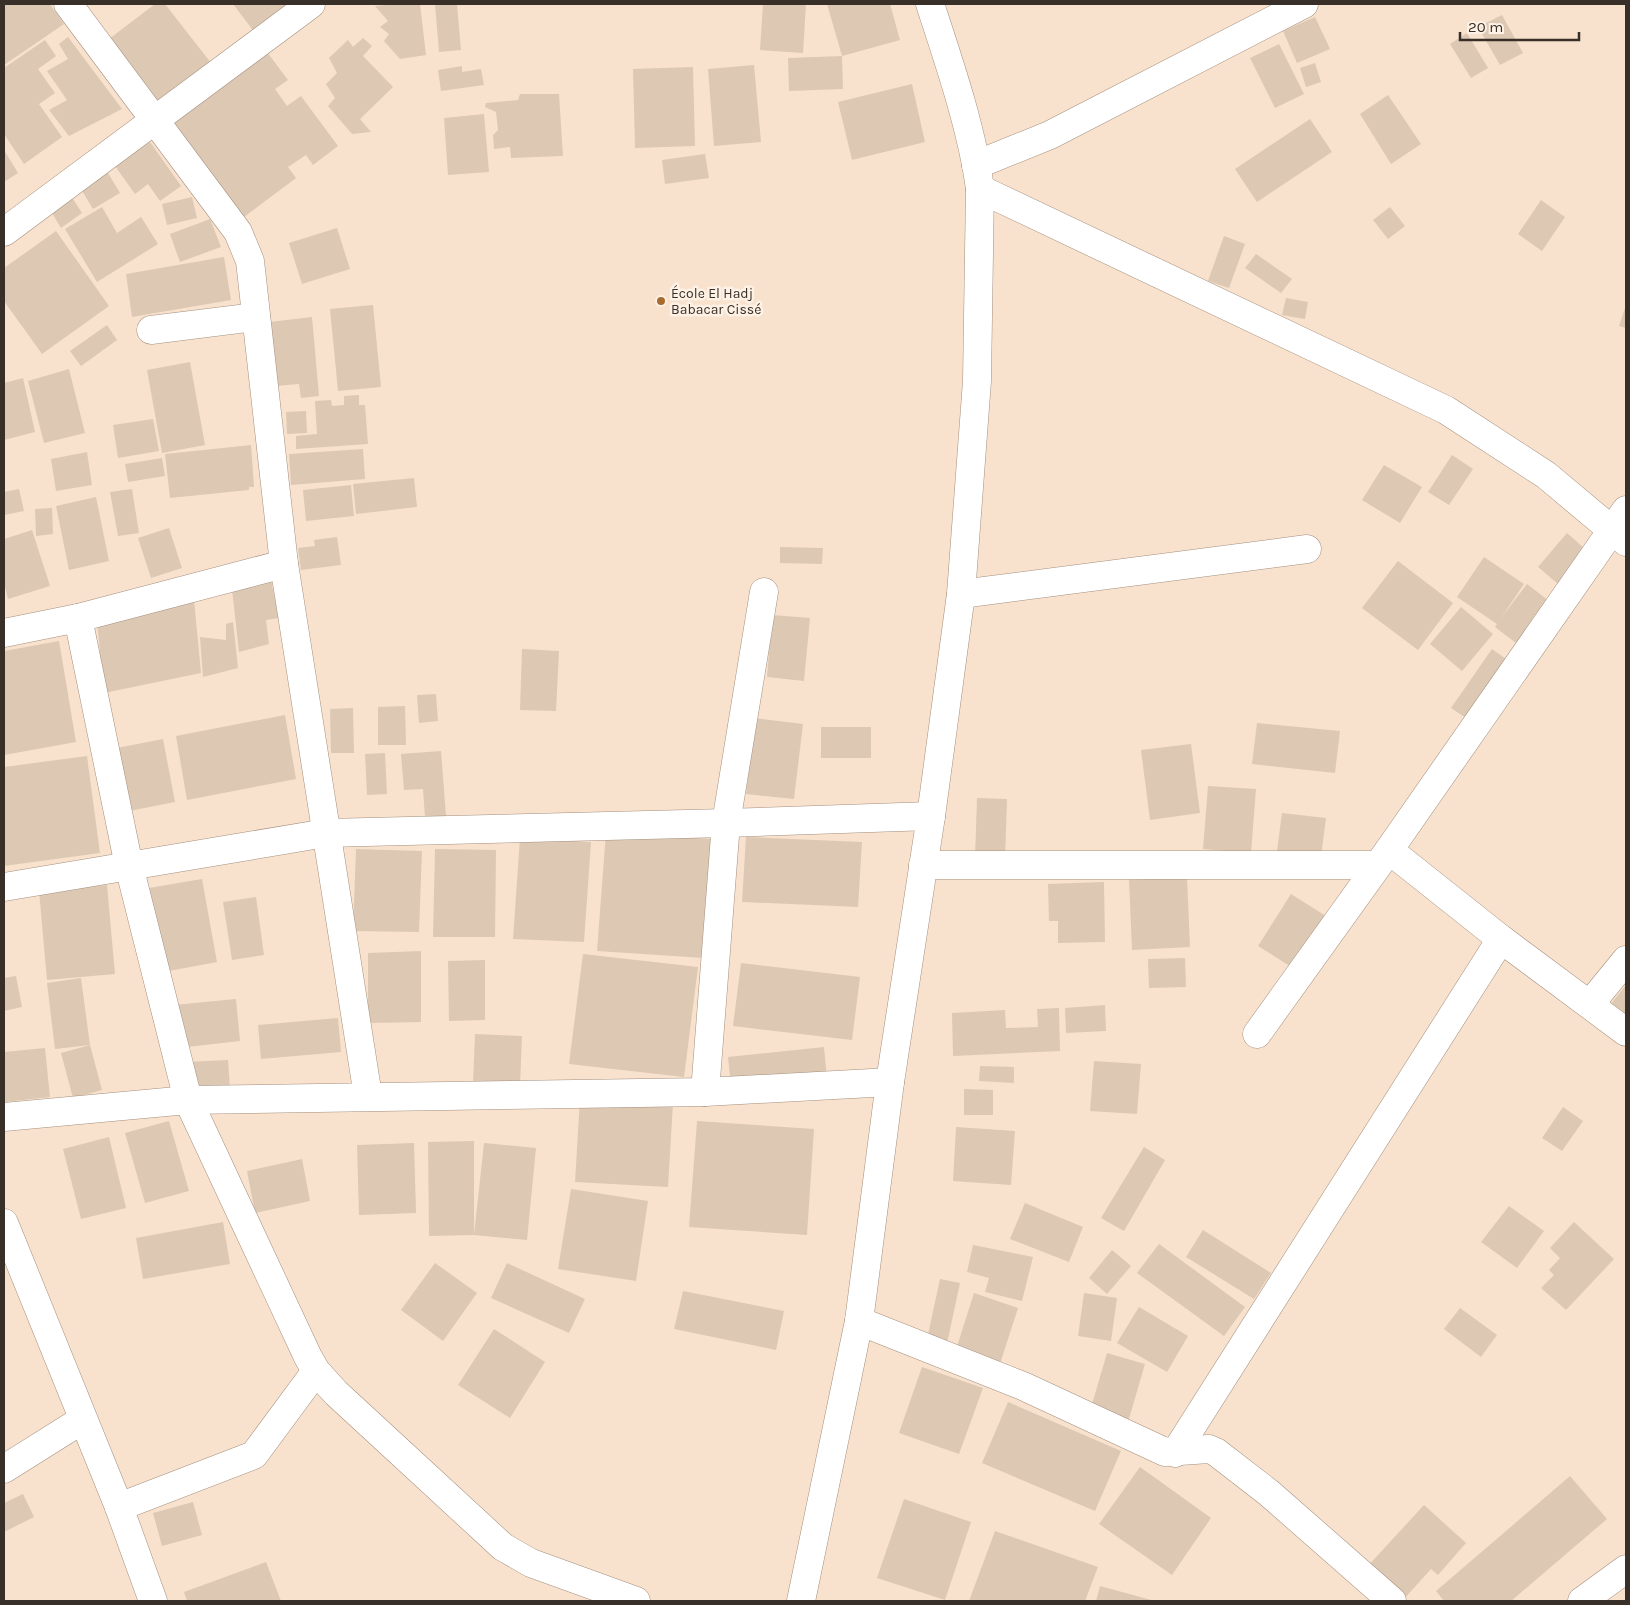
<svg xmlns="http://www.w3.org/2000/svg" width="1630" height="1605" font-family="Karla,sans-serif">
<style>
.building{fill:#ddc8b4}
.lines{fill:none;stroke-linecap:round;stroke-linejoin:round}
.minor-casing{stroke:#a48f7d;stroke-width:29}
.minor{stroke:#fff;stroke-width:28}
.poi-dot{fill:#a76c2d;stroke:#fef1e5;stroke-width:2}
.labels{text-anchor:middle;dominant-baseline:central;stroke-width:5;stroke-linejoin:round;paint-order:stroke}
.poi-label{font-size:14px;fill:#383028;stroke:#fef1e5;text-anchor:start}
</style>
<rect width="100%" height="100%" fill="#f8e2ce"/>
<g class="building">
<path d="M 4,4 L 50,4 L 64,24 L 4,65 Z"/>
<path d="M 155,4 L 165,4 L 211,63 L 158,104 L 109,39 Z"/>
<path d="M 233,4 L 293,4 L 255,33 Z"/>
<path d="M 396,4 L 420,4 L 426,55 L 400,59 L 384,41 L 389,34 L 380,27 L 388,21 L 375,6 Z"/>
<path d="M 435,4 L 457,4 L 461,50 L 439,52 Z"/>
<path d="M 763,4 L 806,4 L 803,53 L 760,50 Z"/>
<path d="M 827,4 L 890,4 L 900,40 L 842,56 L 843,89 L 789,91 L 788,58 L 842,56 Z"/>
<path d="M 1502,15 L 1523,53 L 1500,65 L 1478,27 Z"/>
<path d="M 1315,17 L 1330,49 L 1297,63 L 1283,31 Z"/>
<path d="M 1467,33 L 1488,68 L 1471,78 L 1450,44 Z"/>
<path d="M 68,37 L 122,109 L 69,136 L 49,110 L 67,100 L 47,71 L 68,59 L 59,44 Z"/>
<path d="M 363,38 L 372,46 L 363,56 L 393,87 L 360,119 L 371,132 L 352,134 L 328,106 L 335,98 L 326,84 L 337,73 L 329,58 L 348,40 L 353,47 Z"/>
<path d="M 45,40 L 56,56 L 38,69 L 55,93 L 39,104 L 62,137 L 24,164 L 4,134 L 4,68 Z"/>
<path d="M 1279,44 L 1304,94 L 1275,108 L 1250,58 Z"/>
<path d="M 264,48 L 288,80 L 275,89 L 287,106 L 301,96 L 338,146 L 313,165 L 306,155 L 288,167 L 296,178 L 240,220 L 167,122 Z"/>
<path d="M 1315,63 L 1321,82 L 1306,87 L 1300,68 Z"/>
<path d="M 754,65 L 761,142 L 714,146 L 708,69 Z"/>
<path d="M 462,66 L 462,72 L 481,69 L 484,85 L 441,91 L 438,70 Z"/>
<path d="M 693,67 L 695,146 L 635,148 L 633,69 Z"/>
<path d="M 912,84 L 925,142 L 852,160 L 838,102 Z"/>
<path d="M 520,94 L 559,94 L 563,156 L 511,158 L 510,147 L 494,149 L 493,135 L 498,130 L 496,112 L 485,107 L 486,103 L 518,100 Z"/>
<path d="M 1388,95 L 1421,144 L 1391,164 L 1360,114 Z"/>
<path d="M 484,114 L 489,172 L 448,175 L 444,118 Z"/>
<path d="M 1310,119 L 1332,152 L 1257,202 L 1235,169 Z"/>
<path d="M 150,142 L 181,186 L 160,201 L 148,184 L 135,194 L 115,166 Z"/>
<path d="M 4,150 L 18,173 L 4,182 Z"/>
<path d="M 705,154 L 709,178 L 665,184 L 662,160 Z"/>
<path d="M 108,173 L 120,193 L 93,209 L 81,189 Z"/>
<path d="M 192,197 L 197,218 L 167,225 L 162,204 Z"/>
<path d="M 73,199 L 82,213 L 61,228 L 52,213 Z"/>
<path d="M 1541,200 L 1565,217 L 1542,251 L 1518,234 Z"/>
<path d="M 102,207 L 117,233 L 141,217 L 158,244 L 97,282 L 65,229 Z"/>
<path d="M 1390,207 L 1405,226 L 1388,239 L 1373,220 Z"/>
<path d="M 210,219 L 221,247 L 180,262 L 170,234 Z"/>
<path d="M 337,228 L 350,269 L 302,284 L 289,243 Z"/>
<path d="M 56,231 L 109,306 L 42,354 L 4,301 L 4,268 Z"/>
<path d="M 1224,236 L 1245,244 L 1229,288 L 1208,281 Z"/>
<path d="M 1256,254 L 1292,279 L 1281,293 L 1245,268 Z"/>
<path d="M 224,257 L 231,300 L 132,317 L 126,274 Z"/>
<path d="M 1286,298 L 1308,302 L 1305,319 L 1282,315 Z"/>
<path d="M 373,305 L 381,387 L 338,391 L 330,309 Z"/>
<path d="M 1626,305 L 1626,328 L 1619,326 Z"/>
<path d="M 312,317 L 319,396 L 301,398 L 299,384 L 276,386 L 270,322 Z"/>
<path d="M 107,325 L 117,340 L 81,366 L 70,351 Z"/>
<path d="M 190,362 L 205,445 L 162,453 L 147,370 Z"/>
<path d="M 69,369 L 85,433 L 44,443 L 28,381 Z"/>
<path d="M 23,378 L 35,432 L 4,440 L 4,383 Z"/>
<path d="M 359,395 L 359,405 L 365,405 L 368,444 L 296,449 L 296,436 L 317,434 L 315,401 L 331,400 L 332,406 L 344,405 L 344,396 Z"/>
<path d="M 306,411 L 307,433 L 287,434 L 286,412 Z"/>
<path d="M 153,419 L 159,451 L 118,458 L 113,425 Z"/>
<path d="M 251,445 L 254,487 L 249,487 L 249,490 L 170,498 L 165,454 Z"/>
<path d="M 363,449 L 365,479 L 291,485 L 289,454 Z"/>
<path d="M 87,452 L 92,485 L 56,491 L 51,459 Z"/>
<path d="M 1452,455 L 1473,469 L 1449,505 L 1428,492 Z"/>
<path d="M 162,458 L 165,476 L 128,482 L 125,464 Z"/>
<path d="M 1384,465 L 1422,487 L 1400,523 L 1362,500 Z"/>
<path d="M 414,478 L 417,507 L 356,514 L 353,484 Z"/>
<path d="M 351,485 L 354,516 L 306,521 L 303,490 Z"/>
<path d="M 19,489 L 24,511 L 4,515 L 4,492 Z"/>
<path d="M 132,489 L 139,533 L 118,536 L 110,492 Z"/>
<path d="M 96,497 L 109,561 L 69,570 L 56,506 Z"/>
<path d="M 52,508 L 53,534 L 36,536 L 35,509 Z"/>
<path d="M 169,528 L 182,568 L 151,578 L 138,538 Z"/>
<path d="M 32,530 L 50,586 L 8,599 L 4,583 L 4,539 Z"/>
<path d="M 1567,533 L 1592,555 L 1564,589 L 1538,567 Z"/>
<path d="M 337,537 L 341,565 L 301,570 L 298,548 L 315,546 L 314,540 Z"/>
<path d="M 780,547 L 823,548 L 822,564 L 780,563 Z"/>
<path d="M 1484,557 L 1524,584 L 1501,618 L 1527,584 L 1553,604 L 1520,646 L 1495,627 L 1497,624 L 1457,597 Z"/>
<path d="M 1398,561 L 1453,603 L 1418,650 L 1362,608 Z"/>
<path d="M 271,580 L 279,618 L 266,620 L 269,644 L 239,652 L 232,589 Z"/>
<path d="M 194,600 L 201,673 L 104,693 L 97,621 Z"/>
<path d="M 1461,607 L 1493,634 L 1462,671 L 1430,644 Z"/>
<path d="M 772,615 L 810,618 L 804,681 L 767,677 Z"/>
<path d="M 233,622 L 238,668 L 203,677 L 200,637 L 226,640 L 226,624 Z"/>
<path d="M 59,641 L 76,742 L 4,755 L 4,651 Z"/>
<path d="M 522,649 L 559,651 L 556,711 L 520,710 Z"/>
<path d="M 1492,649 L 1513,664 L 1472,722 L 1451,708 Z"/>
<path d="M 436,694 L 438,721 L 419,723 L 417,695 Z"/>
<path d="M 405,706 L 406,745 L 378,745 L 378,707 Z"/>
<path d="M 353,708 L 354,753 L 331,753 L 330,709 Z"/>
<path d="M 285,715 L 296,779 L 187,800 L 176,736 Z"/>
<path d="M 755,718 L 803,724 L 794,799 L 746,794 Z"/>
<path d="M 1257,723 L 1340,731 L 1335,773 L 1252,764 Z"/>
<rect x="821" y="727" width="50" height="31"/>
<path d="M 163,739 L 175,802 L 119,813 L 107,750 Z"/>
<path d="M 1191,744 L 1200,813 L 1150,820 L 1141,750 Z"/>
<path d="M 441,751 L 446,816 L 425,818 L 423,789 L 404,790 L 401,754 Z"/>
<path d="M 385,753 L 387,794 L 367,795 L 365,754 Z"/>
<path d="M 87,756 L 100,853 L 4,866 L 4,767 Z"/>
<path d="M 1208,786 L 1256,789 L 1251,853 L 1203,849 Z"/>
<path d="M 977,798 L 1007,799 L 1005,859 L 975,858 Z"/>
<path d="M 1282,813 L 1326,818 L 1321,856 L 1277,851 Z"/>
<path d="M 606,832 L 712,839 L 703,958 L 597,951 Z"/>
<path d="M 746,837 L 862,842 L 858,907 L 742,902 Z"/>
<path d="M 520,838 L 591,842 L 584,942 L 513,939 Z"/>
<path d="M 356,849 L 422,851 L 419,932 L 353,931 Z"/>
<path d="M 435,849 L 496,850 L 495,937 L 433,937 Z"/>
<path d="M 1187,877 L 1190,947 L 1132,950 L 1129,880 Z"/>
<path d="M 202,879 L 217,962 L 158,973 L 143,889 Z"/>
<path d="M 1104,882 L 1105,942 L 1058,943 L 1058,921 L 1049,921 L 1048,884 Z"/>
<path d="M 107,885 L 115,974 L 47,980 L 39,891 Z"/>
<path d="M 1291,894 L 1329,918 L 1296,970 L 1258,946 Z"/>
<path d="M 256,897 L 264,955 L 232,960 L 223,902 Z"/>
<path d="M 421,951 L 421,1022 L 368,1023 L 368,953 Z"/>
<path d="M 583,954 L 698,967 L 684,1077 L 569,1064 Z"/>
<path d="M 1185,958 L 1186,987 L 1149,988 L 1148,959 Z"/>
<path d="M 485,960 L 485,1020 L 449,1021 L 448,961 Z"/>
<path d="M 741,963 L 860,977 L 852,1040 L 733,1026 Z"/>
<path d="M 16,976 L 22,1007 L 4,1011 L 4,978 Z"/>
<path d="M 81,978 L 90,1045 L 102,1090 L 73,1098 L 61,1053 L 90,1045 L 55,1049 L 47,983 Z"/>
<path d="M 1626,985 L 1626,1019 L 1610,1005 Z"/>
<path d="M 236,999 L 240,1041 L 178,1048 L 174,1005 Z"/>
<path d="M 1105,1005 L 1106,1031 L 1066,1033 L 1065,1008 Z"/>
<path d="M 1059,1008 L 1060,1051 L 953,1056 L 952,1013 L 1005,1010 L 1006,1028 L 1038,1027 L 1037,1009 Z"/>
<path d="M 338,1018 L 341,1052 L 261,1059 L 258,1025 Z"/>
<path d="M 475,1034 L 522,1036 L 520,1086 L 473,1084 Z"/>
<path d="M 824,1047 L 827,1078 L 731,1087 L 728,1057 Z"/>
<path d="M 45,1048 L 50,1097 L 4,1102 L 4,1052 Z"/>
<path d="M 228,1060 L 230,1089 L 188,1092 L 186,1062 Z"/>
<path d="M 1094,1061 L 1141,1064 L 1137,1114 L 1090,1111 Z"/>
<path d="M 980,1066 L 1014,1067 L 1014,1083 L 979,1081 Z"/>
<path d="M 964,1089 L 993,1090 L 993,1115 L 964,1115 Z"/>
<path d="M 580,1098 L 673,1103 L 668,1187 L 575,1182 Z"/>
<path d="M 1563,1107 L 1583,1121 L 1562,1151 L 1542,1138 Z"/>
<path d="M 169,1121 L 189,1191 L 145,1203 L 125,1133 Z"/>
<path d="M 697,1121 L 814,1129 L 807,1235 L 689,1227 Z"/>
<path d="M 956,1127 L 1015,1131 L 1011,1185 L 953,1181 Z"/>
<path d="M 109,1137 L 126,1208 L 81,1219 L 63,1149 Z"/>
<path d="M 474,1141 L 474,1235 L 429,1236 L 428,1142 Z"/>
<path d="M 414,1143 L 416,1213 L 359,1215 L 357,1145 Z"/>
<path d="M 484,1143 L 536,1148 L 527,1240 L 474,1235 Z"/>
<path d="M 1144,1147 L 1165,1160 L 1124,1231 L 1101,1218 Z"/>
<path d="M 302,1159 L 310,1201 L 255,1213 L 247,1171 Z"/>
<path d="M 571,1189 L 648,1201 L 636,1281 L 558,1269 Z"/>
<path d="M 1025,1203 L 1083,1227 L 1069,1262 L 1010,1239 Z"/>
<path d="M 1509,1206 L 1544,1231 L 1517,1268 L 1481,1242 Z"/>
<path d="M 223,1222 L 230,1264 L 143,1279 L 136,1238 Z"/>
<path d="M 1574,1222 L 1614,1259 L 1566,1310 L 1541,1288 L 1554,1275 L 1549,1270 L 1560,1258 L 1550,1248 Z"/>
<path d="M 1203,1230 L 1271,1273 L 1254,1299 L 1186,1257 Z"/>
<path d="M 1159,1244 L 1245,1307 L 1224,1336 L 1137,1273 Z"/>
<path d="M 973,1245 L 1033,1257 L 1022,1301 L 985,1292 L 989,1278 L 967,1272 Z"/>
<path d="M 1112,1250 L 1131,1266 L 1107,1294 L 1089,1278 Z"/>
<path d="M 435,1263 L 477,1293 L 443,1341 L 401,1310 Z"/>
<path d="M 507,1263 L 585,1299 L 569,1333 L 491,1298 Z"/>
<path d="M 940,1279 L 960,1283 L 946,1348 L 926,1344 Z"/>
<path d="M 683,1291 L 784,1311 L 776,1350 L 674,1329 Z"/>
<path d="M 974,1293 L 1018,1308 L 998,1370 L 954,1356 Z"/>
<path d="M 1084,1293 L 1117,1298 L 1111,1341 L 1078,1336 Z"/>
<path d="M 1139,1307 L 1188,1336 L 1167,1372 L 1117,1343 Z"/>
<path d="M 1460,1308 L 1497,1335 L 1481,1357 L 1444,1329 Z"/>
<path d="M 494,1329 L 545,1362 L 510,1418 L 458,1385 Z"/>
<path d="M 1107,1353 L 1145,1364 L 1128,1422 L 1090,1411 Z"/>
<path d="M 922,1367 L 983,1388 L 959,1454 L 899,1433 Z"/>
<path d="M 1008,1402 L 1121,1451 L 1095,1511 L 982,1463 Z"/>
<path d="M 1140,1467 L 1211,1518 L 1172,1575 L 1099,1524 Z"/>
<path d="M 1570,1476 L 1607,1519 L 1511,1601 L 1444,1601 L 1436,1591 Z"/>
<path d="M 23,1494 L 34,1517 L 4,1532 L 4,1503 Z"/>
<path d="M 904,1499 L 971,1522 L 945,1600 L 877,1578 Z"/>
<path d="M 193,1502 L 202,1535 L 162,1546 L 153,1513 Z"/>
<path d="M 1424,1505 L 1466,1543 L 1438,1575 L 1431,1569 L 1403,1600 L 1367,1567 Z"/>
<path d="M 995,1531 L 1098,1567 L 1085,1601 L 969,1601 Z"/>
<path d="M 266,1562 L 281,1601 L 187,1601 L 184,1592 Z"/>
<path d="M 1100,1586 L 1155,1601 L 1096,1601 Z"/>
</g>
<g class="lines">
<defs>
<g id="minor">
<path d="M 68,4 L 238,232 L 250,261 L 284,564 L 368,1096"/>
<path d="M 976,165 L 1050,135 L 1304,4"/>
<path d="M 980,189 L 1446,410 L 1546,475 L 1626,542"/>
<path d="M 4,232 L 311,4"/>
<path d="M 151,330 L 256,317"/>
<path d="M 961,594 L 1307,549"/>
<path d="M 78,618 L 129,866 L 188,1100 L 308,1357 L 316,1371 L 336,1393 L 503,1547 L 531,1563 L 636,1601"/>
<path d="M 4,633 L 78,618 L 284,564"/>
<path d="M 1389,850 L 1501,939 L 1626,1032"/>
<path d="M 923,865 L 1377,865"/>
<path d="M 4,887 L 326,833 L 726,823 L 931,816"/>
<path d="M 1590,1004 L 1626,960"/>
<path d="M 1257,1034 L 1389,850 L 1626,510"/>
<path d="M 705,1092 L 726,823 L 764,592"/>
<path d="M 4,1117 L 188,1100 L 705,1092 L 890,1082"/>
<path d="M 4,1223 L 119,1507 L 153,1601"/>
<path d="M 859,1321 L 1023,1386 L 1165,1452 L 1209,1449 L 1216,1452 L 1269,1493 L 1392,1601"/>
<path d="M 1175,1453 L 1501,939"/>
<path d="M 4,1469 L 82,1420"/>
<path d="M 119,1507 L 254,1455 L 316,1371"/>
<path d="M 801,1601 L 859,1321 L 890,1082 L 931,816 L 961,594 L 977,381 L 980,189 C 972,129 949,62 930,4"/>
<path d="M 1582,1601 L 1626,1569"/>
</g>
</defs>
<use href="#minor" class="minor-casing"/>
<use href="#minor" class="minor"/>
</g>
<circle class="poi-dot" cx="661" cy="301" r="5"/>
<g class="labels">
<g class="poi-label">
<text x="671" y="293">École El Hadj<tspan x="671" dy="16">Babacar Cissé</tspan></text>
</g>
</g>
<rect width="1630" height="1605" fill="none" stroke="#383028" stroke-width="10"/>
<path d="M1460 32v8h119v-8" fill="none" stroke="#383028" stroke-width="2.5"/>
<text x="1468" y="32" font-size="15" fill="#383028" stroke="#fef1e5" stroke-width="4" paint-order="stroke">20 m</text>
</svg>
